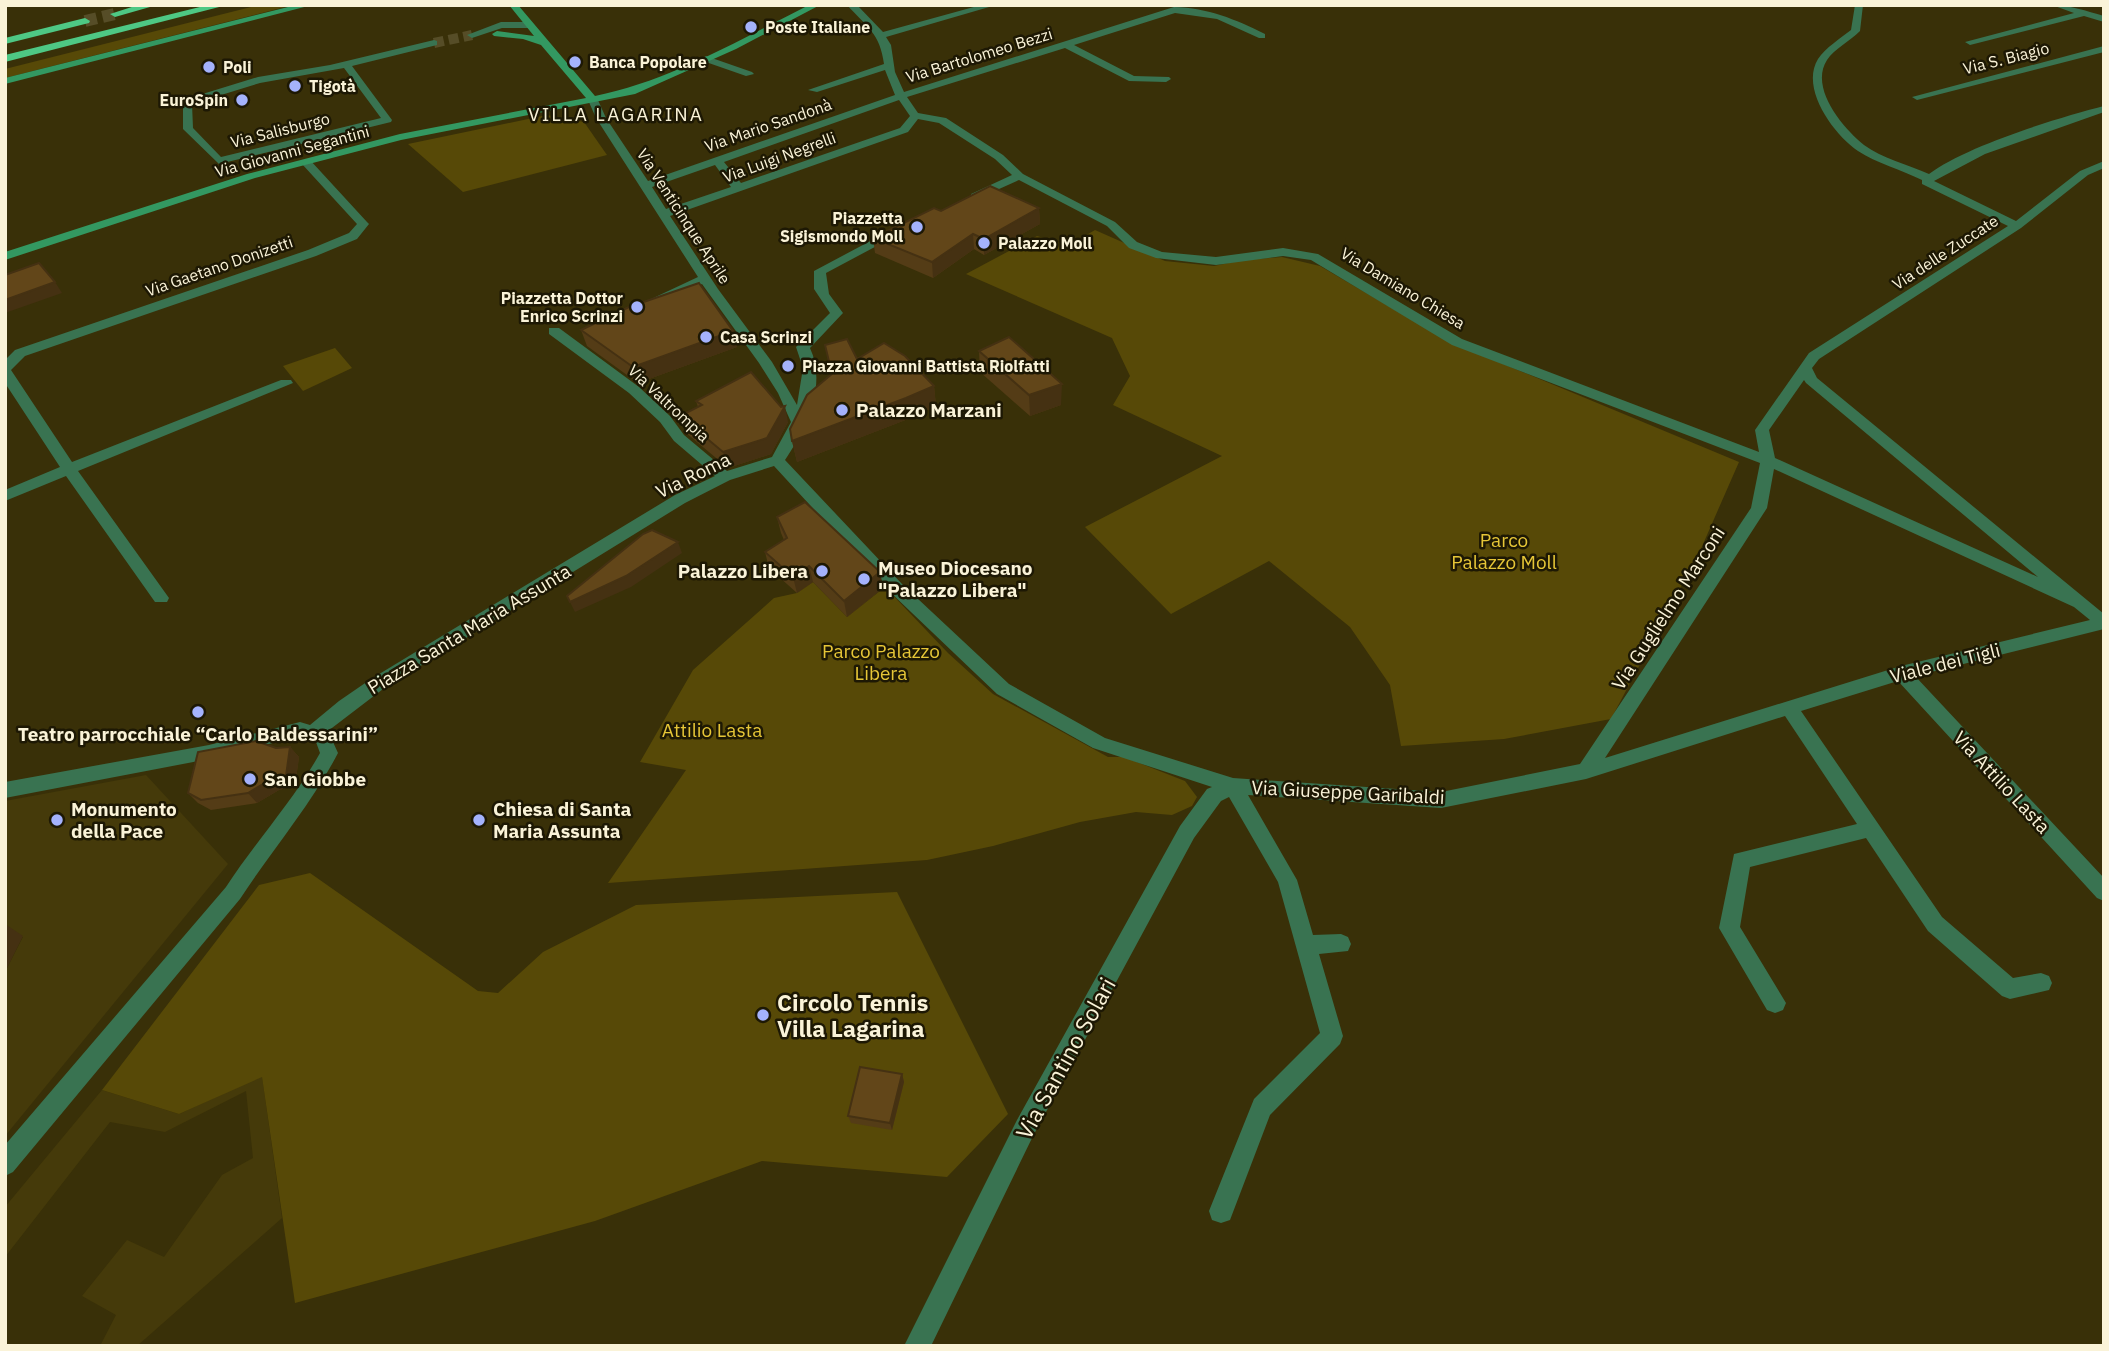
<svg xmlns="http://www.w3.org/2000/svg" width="2109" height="1351" font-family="'IBM Plex Sans',sans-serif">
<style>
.built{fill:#453a0a}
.green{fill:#574907}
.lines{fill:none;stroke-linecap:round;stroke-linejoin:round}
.street-tunnel{stroke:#564d27;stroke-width:10;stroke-dasharray:10 5;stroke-linecap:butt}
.highway-tunnel{stroke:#564d27;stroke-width:12;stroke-dasharray:12 6;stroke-linecap:butt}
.street{fill:#397351;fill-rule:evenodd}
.secondary{fill:#339861;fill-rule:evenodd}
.highway{fill:#4ec884;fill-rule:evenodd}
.wall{fill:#543c16}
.shaded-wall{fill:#453112}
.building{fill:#624619;stroke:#453112;stroke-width:2}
.poi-dot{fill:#a4b2fc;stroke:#1d1804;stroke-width:2.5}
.labels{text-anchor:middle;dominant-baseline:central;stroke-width:5;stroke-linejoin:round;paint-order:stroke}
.far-poi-label{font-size:16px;font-weight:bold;fill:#faf3d8;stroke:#1d1804;text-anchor:start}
.far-street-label{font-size:16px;fill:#faf3d8;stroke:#1d1804}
.far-quarter-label{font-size:19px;letter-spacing:2px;fill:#faf3d8;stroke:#1d1804}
.poi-label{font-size:19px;font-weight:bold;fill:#faf3d8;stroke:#1d1804;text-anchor:start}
.street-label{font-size:19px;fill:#faf3d8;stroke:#1d1804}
.park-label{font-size:19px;fill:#e6c637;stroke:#1d1804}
.near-poi-label{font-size:23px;font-weight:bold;fill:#faf3d8;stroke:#1d1804;text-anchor:start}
.near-street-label{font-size:23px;fill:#faf3d8;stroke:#1d1804}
</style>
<rect width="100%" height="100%" fill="#393008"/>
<g class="built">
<path d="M 146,775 L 228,864 L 5,1136 L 5,972 L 23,937 L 5,938 L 5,801 Z"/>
<path d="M 262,1076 L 282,1218 L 137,1346 L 100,1346 L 116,1315 L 82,1296 L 127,1240 L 164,1257 L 222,1175 L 253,1158 L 246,1091 L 165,1132 L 110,1122 L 5,1257 L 5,1207 L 102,1090 L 179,1114 Z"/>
</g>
<g class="green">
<path d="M 259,5 L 293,5 L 5,78 L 5,69 Z"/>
<path d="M 547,115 L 584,122 L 607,155 L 463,192 L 408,144 Z"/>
<path d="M 1095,230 L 1165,261 L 1214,266 L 1243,260 L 1282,257 L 1320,266 L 1448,341 L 1739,462 L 1700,551 L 1611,719 L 1504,739 L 1401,746 L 1390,685 L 1350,627 L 1269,561 L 1171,614 L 1085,527 L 1222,456 L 1113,405 L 1130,376 L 1112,338 L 966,274 L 1037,236 L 1069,245 Z"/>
<path d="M 335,348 L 352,368 L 303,391 L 283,366 Z"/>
<path d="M 813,582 L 847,617 L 885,587 L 948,653 L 993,694 L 1108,757 L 1124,757 L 1185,781 L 1197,797 L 1192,806 L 1172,815 L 1136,812 L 1080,822 L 993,846 L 927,860 L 608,883 L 686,770 L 640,762 L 693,670 L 774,598 L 797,593 Z"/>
<path d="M 310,873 L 478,991 L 498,993 L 543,952 L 636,905 L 897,892 L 1008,1114 L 947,1177 L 762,1161 L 595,1221 L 295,1303 L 262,1077 L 179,1114 L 102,1090 L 259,885 Z"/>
</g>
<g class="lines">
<path class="street-tunnel" d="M 434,43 L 472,35"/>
<path class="highway-tunnel" d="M 85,21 L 115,14"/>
<g class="street">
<path d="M 847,5 L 857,5 L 883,32 L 981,5 L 996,5 L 886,37 L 891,45 L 895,72 L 904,92 L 1174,7 C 1208,8 1235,19 1265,34 L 1265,38 L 1259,38 L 1217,19 L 1175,13 L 1074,45 L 1134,76 L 1169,77 L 1171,79 L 1166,82 L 1129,81 L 1065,48 L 907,97 L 918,113 L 946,118 L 1003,155 L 1023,174 L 1115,222 L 1137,242 L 1162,252 L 1216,257 L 1283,248 L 1318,254 L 1462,339 L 1759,452 L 1755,430 L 1809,353 L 2008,226 L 1922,184 L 1922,180 C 1902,170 1876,163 1858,151 C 1833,134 1800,88 1818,59 C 1825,48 1841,38 1851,30 L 1855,5 L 1863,5 L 1860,31 C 1850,41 1834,49 1827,60 C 1809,88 1843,128 1864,145 C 1881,158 1909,165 1929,174 C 1966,146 2057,118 2104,106 L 2104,112 L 1985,154 L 1934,181 L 2016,221 L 2080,171 L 2104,161 L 2104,168 L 2088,175 L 2021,228 L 1819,359 L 1812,368 L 1817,378 L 2104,614 L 2104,629 L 1915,676 L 2104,878 L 2104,901 L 2097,898 L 1898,681 L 1801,711 L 1942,917 L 2013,978 L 2041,973 L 2049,976 L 2052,983 L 2049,990 L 2010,999 L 2002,996 L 1928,931 L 1866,838 L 1750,867 L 1740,927 L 1786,1003 L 1783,1010 L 1775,1013 L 1767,1010 L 1719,928 L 1734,854 L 1857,824 L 1785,716 L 1586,779 L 1441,808 L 1248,795 L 1297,880 L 1313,935 L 1341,934 L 1348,937 L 1351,944 L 1348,951 L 1319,954 L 1343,1036 L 1340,1044 L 1270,1115 L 1230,1220 L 1221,1223 L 1212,1220 L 1209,1211 L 1254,1099 L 1320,1033 L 1278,882 L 1229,797 L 1221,801 L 1194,838 L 1033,1136 L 931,1346 L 904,1346 L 1017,1120 L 1180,826 L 1207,789 L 1212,787 L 1093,748 L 997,694 L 890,592 L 774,466 L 730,480 L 685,503 L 383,689 L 328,731 L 338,753 C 311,805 272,850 240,899 L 13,1172 L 5,1176 L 5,1145 L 226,887 C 256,841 294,800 320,753 L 316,742 L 300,736 L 209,759 L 5,798 L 5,782 L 209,745 L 300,722 L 310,725 L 339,701 L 371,679 L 675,495 L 715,476 L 674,441 L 660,422 L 629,393 L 549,334 L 549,328 L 559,328 L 639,387 L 670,416 L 684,435 L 727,471 L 772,457 L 791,422 L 778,393 L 759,363 L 702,284 L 659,303 L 655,304 L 649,300 L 698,277 L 596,118 L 588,100 L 597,98 L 606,118 L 648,181 L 895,95 L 885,70 L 817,92 L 808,90 L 884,64 C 880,33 867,27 847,5 ZM 899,100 L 910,116 L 900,128 L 741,183 L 724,162 ZM 918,119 L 939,123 L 995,159 L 1012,175 L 971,194 L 971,198 L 979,198 L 1019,180 L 1107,226 L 1129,248 L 1156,258 L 1216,265 L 1283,256 L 1311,260 L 1452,345 L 1760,463 L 1751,508 L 1580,764 L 1441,792 L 1233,778 L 1105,738 L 1009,684 L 902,584 L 785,460 C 807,428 827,385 810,348 L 843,313 L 829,294 L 826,273 L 901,233 L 891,230 L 814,271 L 814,289 L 830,313 L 796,347 L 803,368 L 797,405 L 772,362 L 718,289 L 670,216 L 908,132 ZM 715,165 L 731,187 L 666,209 L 652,187 ZM 1804,380 L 1806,383 L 2038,577 L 1775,458 L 1769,430 ZM 1774,469 L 2074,607 L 2090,620 L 1901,666 L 1605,758 L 1767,508 Z"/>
<path d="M 2052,5 C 2070,5 2086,11 2104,16 L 2104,22 L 2084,16 L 1970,45 L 1965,42 L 2074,13 Z"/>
<path d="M 501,22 L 529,22 L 534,25 L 529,28 L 502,28 L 472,38 L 467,35 Z"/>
<path d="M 434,40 L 437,41 L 437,45 L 352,66 L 392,120 L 391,122 L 219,164 L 183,129 L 183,100 L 258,77 L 330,65 ZM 344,68 L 381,118 L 221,157 L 193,128 L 192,104 L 260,83 Z"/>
<path d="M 2104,46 L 2104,52 L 1917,100 L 1912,97 Z"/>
<path d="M 706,56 L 752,72 L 754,74 L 746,76 L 703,61 L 701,59 Z"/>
<path d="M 302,160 L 310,160 L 367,222 L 369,224 L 357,239 L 316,256 L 25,356 L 11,370 L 72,462 L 281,380 L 291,380 L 293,383 L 78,471 L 169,598 L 167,602 L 155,602 L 66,476 L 5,501 L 5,490 L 60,467 L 5,383 L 5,360 L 15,350 L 308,250 L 349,233 L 357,224 L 302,164 Z"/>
</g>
<g class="secondary">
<path d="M 296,5 L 312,5 L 5,84 L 5,78 Z"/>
<path d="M 509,5 L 518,5 L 595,96 C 670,81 741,39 809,5 L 820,5 L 736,49 L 635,94 L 401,140 L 255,178 L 5,260 L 5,252 L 247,174 L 400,134 L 586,98 L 541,45 L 523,39 L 494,36 L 492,34 L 497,31 L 534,36 Z"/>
</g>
<g class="highway">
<path d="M 138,5 L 157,5 L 115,17 L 110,14 Z"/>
<path d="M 208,5 L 227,5 L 5,62 L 5,55 Z"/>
<path d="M 85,18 L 90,21 L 89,23 L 5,44 L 5,38 Z"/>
</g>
</g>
<g class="wall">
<path d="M 1039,208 L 1040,224 L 984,255 L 974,249 L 933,278 L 875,253 L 873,238 L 941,211 Z"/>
<path d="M 581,330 L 733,331 L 737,347 L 638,383 L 587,346 Z"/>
<path d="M 825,345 L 857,359 L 934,386 L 936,406 L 908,419 L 797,462 L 792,441 L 831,375 Z"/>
<path d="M 979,351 L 1061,405 L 1030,416 L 980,372 Z"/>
<path d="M 696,401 L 788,422 L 771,454 L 728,468 L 685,432 L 680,416 L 698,407 Z"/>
<path d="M 777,517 L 880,572 L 883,588 L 847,617 L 813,582 L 797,593 L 769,568 L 765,552 L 784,540 L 781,533 Z"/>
<path d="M 290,747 L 299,757 L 295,786 L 279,790 L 257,803 L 211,810 L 198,803 L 188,793 L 276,748 Z"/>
<path d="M 902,1074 L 904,1082 L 892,1130 L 851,1123 L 848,1116 Z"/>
</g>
<g class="shaded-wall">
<path d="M 1039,208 L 1040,224 L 984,255 L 984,239 Z"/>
<path d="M 973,234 L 974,249 L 933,278 L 932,262 Z"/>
<path d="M 55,282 L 62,293 L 5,313 L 5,300 Z"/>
<path d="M 733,331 L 737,347 L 638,383 L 633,367 Z"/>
<path d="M 1062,384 L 1061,405 L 1030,416 L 1029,395 Z"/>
<path d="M 934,386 L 936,406 L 908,419 L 797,462 L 792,441 Z"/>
<path d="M 785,406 L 788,422 L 771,454 L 728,468 L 723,452 Z"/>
<path d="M 678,542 L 682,553 L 631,587 L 575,612 L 570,602 Z"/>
<path d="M 809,566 L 813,582 L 797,593 L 793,577 Z"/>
<path d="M 880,572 L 883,588 L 847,617 L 844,601 Z"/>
<path d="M 290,747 L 299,757 L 295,786 L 279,790 L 257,803 L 248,793 Z"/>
<path d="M 5,924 L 23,936 L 5,972 Z"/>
<path d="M 902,1074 L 904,1082 L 892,1130 L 890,1123 Z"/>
</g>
<g class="building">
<path d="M 990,186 L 1039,208 L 984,239 L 973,234 L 932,262 L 873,238 L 934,208 L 941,211 Z"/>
<path d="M 39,263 L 55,282 L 5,300 L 5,275 Z"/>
<path d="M 699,283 L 733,331 L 633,367 L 581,330 L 629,307 Z"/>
<path d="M 1009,337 L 1062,384 L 1029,395 L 979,351 Z"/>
<path d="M 847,339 L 857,359 L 884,343 L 905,356 L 934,386 L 906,398 L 792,441 L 790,429 L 807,395 L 832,374 L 825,345 Z"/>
<path d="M 751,372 L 781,407 L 785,406 L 767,438 L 723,452 L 680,416 L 702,405 L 696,401 Z"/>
<path d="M 805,502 L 880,572 L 844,601 L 809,566 L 793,577 L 765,552 L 787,538 L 777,517 Z"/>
<path d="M 652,530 L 678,542 L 626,576 L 570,602 L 567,596 L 643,534 Z"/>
<path d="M 256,741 L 276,748 L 290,747 L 286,776 L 270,780 L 248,793 L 201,800 L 188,793 L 198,752 Z"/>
<path d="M 860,1067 L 902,1074 L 890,1123 L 848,1116 Z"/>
</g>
<g class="poi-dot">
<circle cx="751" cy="27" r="7"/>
<circle cx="575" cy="62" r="7"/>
<circle cx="209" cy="67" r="7"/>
<circle cx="295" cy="86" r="7"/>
<circle cx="242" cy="100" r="7"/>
<circle cx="917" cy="227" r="7"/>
<circle cx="984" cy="243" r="7"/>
<circle cx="637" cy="307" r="7"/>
<circle cx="706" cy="337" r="7"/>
<circle cx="788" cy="366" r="7"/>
<circle cx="842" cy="410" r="7"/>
<circle cx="822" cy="571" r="7"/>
<circle cx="864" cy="579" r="7"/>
<circle cx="198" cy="712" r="7"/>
<circle cx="250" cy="779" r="7"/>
<circle cx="57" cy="820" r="7"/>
<circle cx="479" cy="820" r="7"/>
<circle cx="763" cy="1015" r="7"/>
</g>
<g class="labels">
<g class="far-poi-label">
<text x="765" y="27">Poste Italiane</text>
<text x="589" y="62">Banca Popolare</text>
<text x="223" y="67">Poli</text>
<text x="309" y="86">Tigotà</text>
<text x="228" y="100" text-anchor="end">EuroSpin</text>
<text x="903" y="218" text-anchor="end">Piazzetta<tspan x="903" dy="18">Sigismondo Moll</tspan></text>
<text x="998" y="243">Palazzo Moll</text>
<text x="623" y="298" text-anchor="end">Piazzetta Dottor<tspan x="623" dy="18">Enrico Scrinzi</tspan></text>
<text x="720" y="337">Casa Scrinzi</text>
<text x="802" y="366">Piazza Giovanni Battista Riolfatti</text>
</g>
<g class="far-street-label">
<text transform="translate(979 55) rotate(-17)">Via Bartolomeo Bezzi</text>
<text transform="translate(2006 58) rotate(-14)">Via S. Biagio</text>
<text transform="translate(768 125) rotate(-19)">Via Mario Sandonà</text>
<text transform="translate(280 130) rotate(-14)">Via Salisburgo</text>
<text transform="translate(292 151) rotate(-15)">Via Giovanni Segantini</text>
<text transform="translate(779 157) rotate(-20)">Via Luigi Negrelli</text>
<text transform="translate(684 216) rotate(57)">Via Venticinque Aprile</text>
<text transform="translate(1945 252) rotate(-33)">Via delle Zuccate</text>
<text transform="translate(219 266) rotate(-19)">Via Gaetano Donizetti</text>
<text transform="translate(1403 288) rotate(31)">Via Damiano Chiesa</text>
<text transform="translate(669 403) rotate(43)">Via Valtrompia</text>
</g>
<g class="far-quarter-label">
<text x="616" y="114">VILLA LAGARINA</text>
</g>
<g class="poi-label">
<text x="856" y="410">Palazzo Marzani</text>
<text x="878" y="568">Museo Diocesano<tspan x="878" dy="22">"Palazzo Libera"</tspan></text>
<text x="808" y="571" text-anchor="end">Palazzo Libera</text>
<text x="198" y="734" text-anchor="middle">Teatro parrocchiale “Carlo Baldessarini”</text>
<text x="264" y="779">San Giobbe</text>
<text x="71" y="809">Monumento<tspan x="71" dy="22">della Pace</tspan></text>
<text x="493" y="809">Chiesa di Santa<tspan x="493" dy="22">Maria Assunta</tspan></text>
</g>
<g class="street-label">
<text transform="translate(693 475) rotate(-26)">Via Roma</text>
<text transform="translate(1668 608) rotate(-57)">Via Guglielmo Marconi</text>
<text transform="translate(469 629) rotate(-31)">Piazza Santa Maria Assunta</text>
<text transform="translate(1945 663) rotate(-14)">Viale dei Tigli</text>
<text transform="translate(2002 782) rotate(47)">Via Attilio Lasta</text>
<text transform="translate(1348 792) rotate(3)">Via Giuseppe Garibaldi</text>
</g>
<g class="park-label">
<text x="1504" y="540">Parco<tspan x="1504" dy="22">Palazzo Moll</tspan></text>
<text x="881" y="651">Parco Palazzo<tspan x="881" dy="22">Libera</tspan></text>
<text x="712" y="730">Attilio Lasta</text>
</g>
<g class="near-poi-label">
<text x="777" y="1002">Circolo Tennis<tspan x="777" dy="26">Villa Lagarina</tspan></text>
</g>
<g class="near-street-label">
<text transform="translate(1065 1058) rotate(-61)">Via Santino Solari</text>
</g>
</g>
<rect width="2109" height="1351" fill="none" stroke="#faf3d8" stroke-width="14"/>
</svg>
